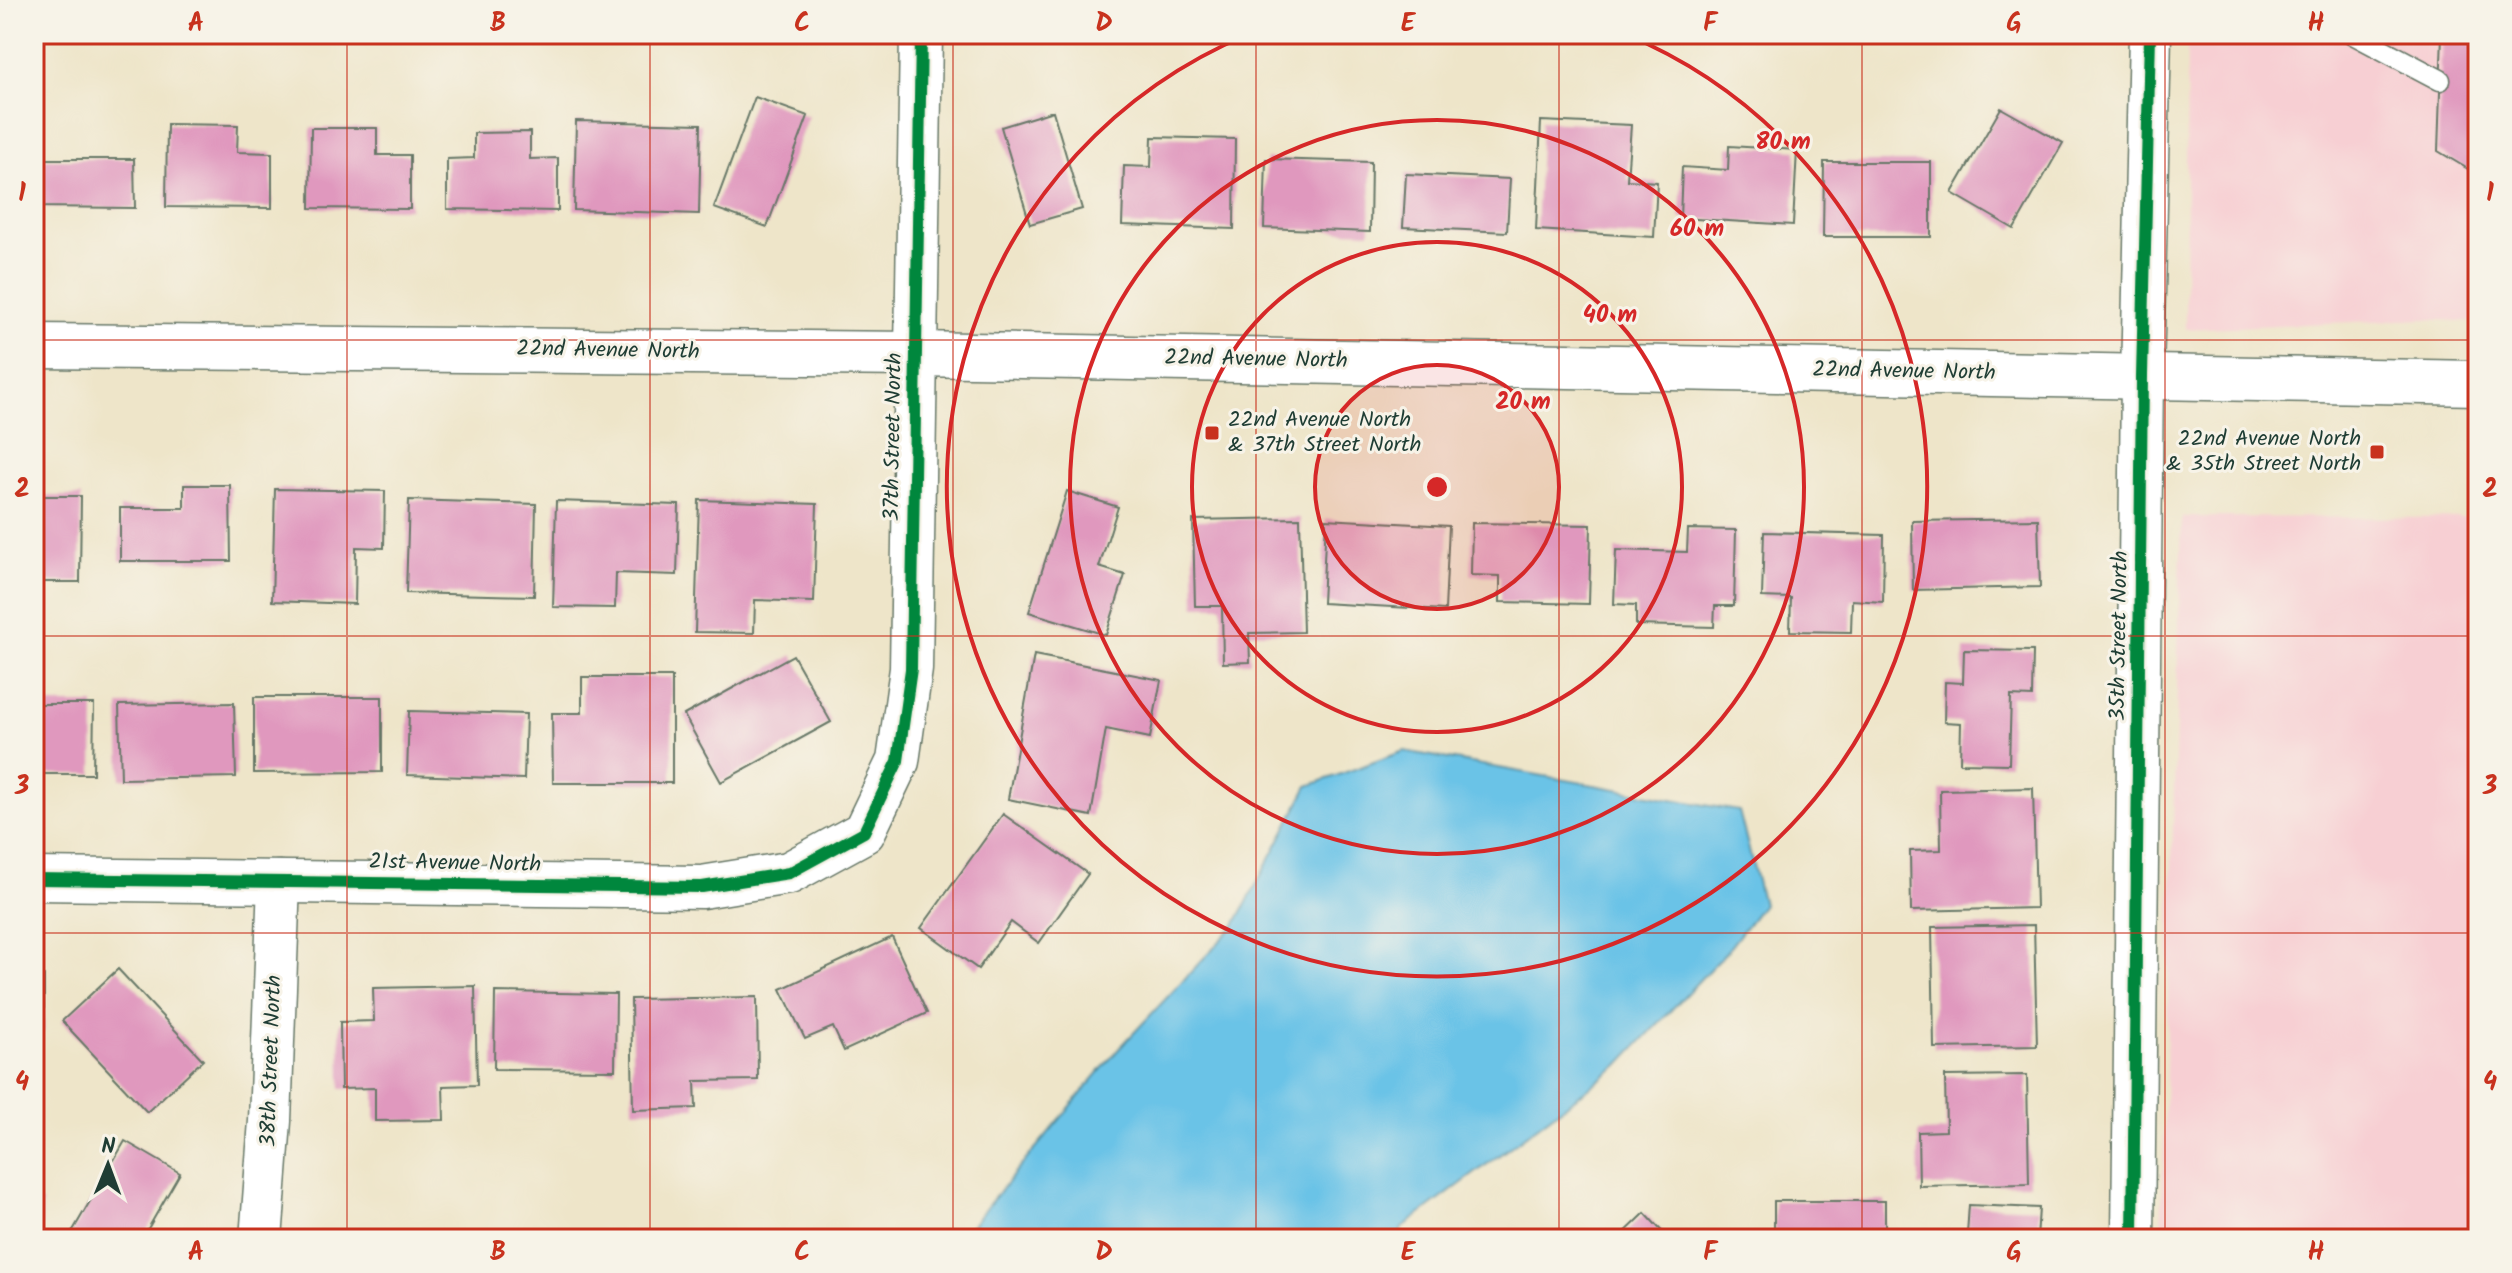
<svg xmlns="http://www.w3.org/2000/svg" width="2512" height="1273" font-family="Kalam,sans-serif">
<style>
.built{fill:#f7cfd3}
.water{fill:#6ac3e7;stroke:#44808e;stroke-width:2}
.building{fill:#e098be}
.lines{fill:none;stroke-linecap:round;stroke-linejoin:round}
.lane-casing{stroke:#677868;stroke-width:23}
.street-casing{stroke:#677868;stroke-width:45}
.secondary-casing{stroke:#677868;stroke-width:47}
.lane{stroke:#fff;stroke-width:20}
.street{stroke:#fff;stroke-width:42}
.secondary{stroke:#fff;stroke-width:44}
.cycleway-casing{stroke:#f7f3e8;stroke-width:17}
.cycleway{stroke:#00873e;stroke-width:12}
.grid{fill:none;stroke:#c8321e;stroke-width:2;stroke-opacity:0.55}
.ring{fill:none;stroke:#d62828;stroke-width:4}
.poi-dot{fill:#c8321e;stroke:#f7f3e8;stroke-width:3}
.labels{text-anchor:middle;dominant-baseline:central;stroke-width:6;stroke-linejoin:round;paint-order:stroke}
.street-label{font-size:22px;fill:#1f3d34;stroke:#f7f3e8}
.poi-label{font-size:22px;fill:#1f3d34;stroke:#f7f3e8;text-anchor:start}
.centre{fill:#d62828;stroke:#f7f3e8;stroke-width:4}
.ring-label{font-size:24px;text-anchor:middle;font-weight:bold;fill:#d62828;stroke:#f7f3e8;stroke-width:6;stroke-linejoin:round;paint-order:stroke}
.neatline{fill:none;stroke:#c8321e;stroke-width:3}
.grid-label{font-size:26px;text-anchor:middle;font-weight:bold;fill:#c8321e}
</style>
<rect width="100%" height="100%" fill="#f7f3e8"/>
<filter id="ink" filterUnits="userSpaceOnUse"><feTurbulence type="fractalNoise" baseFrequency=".0125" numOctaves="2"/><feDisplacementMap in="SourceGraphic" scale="16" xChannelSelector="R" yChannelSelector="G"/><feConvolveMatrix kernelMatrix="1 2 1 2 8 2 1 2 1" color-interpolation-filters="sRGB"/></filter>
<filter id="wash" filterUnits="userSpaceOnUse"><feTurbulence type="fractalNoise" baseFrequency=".006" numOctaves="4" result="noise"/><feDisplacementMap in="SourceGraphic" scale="32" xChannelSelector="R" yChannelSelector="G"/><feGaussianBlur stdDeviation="1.8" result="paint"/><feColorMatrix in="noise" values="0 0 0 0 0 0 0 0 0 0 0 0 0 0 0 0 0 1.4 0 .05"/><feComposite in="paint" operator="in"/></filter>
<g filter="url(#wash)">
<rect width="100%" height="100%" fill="#eee5c9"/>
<g class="built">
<path d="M 2187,34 L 2478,34 L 2478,322 L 2425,319 L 2185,329 Z"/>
<path d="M 2182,517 L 2478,518 L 2478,1239 L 2161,1239 Z"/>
</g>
<path class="water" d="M 1404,751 L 1739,811 L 1763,904 L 1727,951 L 1618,1066 L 1402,1228 L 1398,1239 L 950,1239 L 971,1226 L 1115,1053 L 1235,925 L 1308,786 Z"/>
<g id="blocks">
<g class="building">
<path d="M 1262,34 L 1349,34 L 1349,41 L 1262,40 Z"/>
<path d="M 2442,34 L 2478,34 L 2478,175 L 2438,151 Z"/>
<path d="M 755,97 L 808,116 L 767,227 L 714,208 Z"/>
<path d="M 2001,108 L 2063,143 L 2014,229 L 1952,193 Z"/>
<path d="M 1053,111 L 1082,209 L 1030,224 L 1001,127 Z"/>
<path d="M 576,121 L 701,124 L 699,214 L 574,210 Z"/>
<path d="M 1541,121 L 1631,125 L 1627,180 L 1657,182 L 1654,237 L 1536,230 Z"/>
<path d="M 167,124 L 238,125 L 237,152 L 272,153 L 272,208 L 166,207 Z"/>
<path d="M 311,128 L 377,128 L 377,155 L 410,155 L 410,209 L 310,208 Z"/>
<path d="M 530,132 L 530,159 L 558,158 L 558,211 L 447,209 L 447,159 L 474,158 L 474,133 Z"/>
<path d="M 1152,137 L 1235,139 L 1234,229 L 1122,225 L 1124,166 L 1151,167 Z"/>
<path d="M 1729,146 L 1797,150 L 1793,225 L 1680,218 L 1682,167 L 1728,170 Z"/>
<path d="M 34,159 L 134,159 L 135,208 L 34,207 Z"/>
<path d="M 1266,159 L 1371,162 L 1370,232 L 1264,228 Z"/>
<path d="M 1824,162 L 1931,162 L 1931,237 L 1823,237 Z"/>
<path d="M 1406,174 L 1510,179 L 1507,232 L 1403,227 Z"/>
<path d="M 184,485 L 230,485 L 231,561 L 120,561 L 120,508 L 184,508 Z"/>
<path d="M 275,489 L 385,491 L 384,548 L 356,547 L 355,604 L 272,601 Z"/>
<path d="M 1067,491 L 1118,507 L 1099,567 L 1125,575 L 1106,635 L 1029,612 Z"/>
<path d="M 34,496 L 81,496 L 80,582 L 34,582 Z"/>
<path d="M 409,500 L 536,504 L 534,596 L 406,593 Z"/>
<path d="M 699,500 L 817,504 L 814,602 L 755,600 L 754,633 L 695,632 Z"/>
<path d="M 556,501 L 679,505 L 677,575 L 616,573 L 615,608 L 553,607 Z"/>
<path d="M 1300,518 L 1303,632 L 1249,633 L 1250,662 L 1223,663 L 1222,606 L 1195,606 L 1193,520 Z"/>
<path d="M 1326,519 L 1449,526 L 1445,610 L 1322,603 Z"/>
<path d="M 2038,519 L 2040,587 L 1913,590 L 1912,521 Z"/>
<path d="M 1472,523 L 1591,525 L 1589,604 L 1500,602 L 1500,576 L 1471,575 Z"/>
<path d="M 1688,529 L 1736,530 L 1734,606 L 1715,606 L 1714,627 L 1636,625 L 1636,605 L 1614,604 L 1616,550 L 1687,552 Z"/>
<path d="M 1764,532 L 1884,535 L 1883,602 L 1852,600 L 1851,632 L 1790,631 L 1791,598 L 1762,597 Z"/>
<path d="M 1964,650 L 2033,651 L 2032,697 L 2011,696 L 2009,764 L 1960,763 L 1961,723 L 1944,722 L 1945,682 L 1963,683 Z"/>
<path d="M 793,655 L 831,722 L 721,782 L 684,715 Z"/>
<path d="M 1034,655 L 1161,680 L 1150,738 L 1106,729 L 1091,816 L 1008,799 Z"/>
<path d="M 582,677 L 672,677 L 672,783 L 553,783 L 552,713 L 582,713 Z"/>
<path d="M 254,697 L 382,697 L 382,772 L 254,773 Z"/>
<path d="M 234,703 L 236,777 L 121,779 L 119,705 Z"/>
<path d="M 34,704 L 94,704 L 93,774 L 34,774 Z"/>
<path d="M 409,711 L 526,714 L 524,779 L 407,775 Z"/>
<path d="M 2033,788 L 2036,908 L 1911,911 L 1910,851 L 1941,850 L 1940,790 Z"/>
<path d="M 1003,814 L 1088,874 L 1039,943 L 1011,922 L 978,969 L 921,928 Z"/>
<path d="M 2034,925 L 2037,1046 L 1934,1048 L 1932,927 Z"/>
<path d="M 892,937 L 927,1013 L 844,1051 L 833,1027 L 805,1039 L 781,989 Z"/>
<path d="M 118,969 L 203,1060 L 147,1112 L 62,1021 Z"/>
<rect x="34" y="976" width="10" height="56"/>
<path d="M 475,986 L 477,1085 L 443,1086 L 444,1120 L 375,1121 L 375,1088 L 341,1089 L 340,1022 L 374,1021 L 373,988 Z"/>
<path d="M 495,992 L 616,994 L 615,1070 L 494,1069 Z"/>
<path d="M 757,997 L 758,1080 L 695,1081 L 696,1108 L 633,1110 L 631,999 Z"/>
<path d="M 2027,1075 L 2029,1184 L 1919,1186 L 1918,1132 L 1946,1131 L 1945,1076 Z"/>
<path d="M 125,1141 L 180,1173 L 142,1239 L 68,1239 Z"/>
<rect x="1774" y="1201" width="111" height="38"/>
<path d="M 34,1202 L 42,1202 L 41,1239 L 34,1239 Z"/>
<path d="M 1969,1205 L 2039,1208 L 2037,1239 L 1946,1239 L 1946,1233 L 1967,1234 Z"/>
<path d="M 1645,1213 L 1669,1239 L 1618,1239 Z"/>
</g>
</g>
</g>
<g filter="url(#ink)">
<use href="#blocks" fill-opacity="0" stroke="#677868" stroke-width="2"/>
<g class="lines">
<defs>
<path id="lane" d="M 2353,34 L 2440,80"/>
<g id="street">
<path d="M 34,879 L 702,887 L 789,873 L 864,832 L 898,761 L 911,669 L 921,34"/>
<path d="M 261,1239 L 270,1121 L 279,882"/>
<path d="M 2133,1239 L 2142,376 L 2150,34"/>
</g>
<path id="secondary" d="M 34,346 L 916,354 L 2478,383"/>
</defs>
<use href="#lane" class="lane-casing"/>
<use href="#street" class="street-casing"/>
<use href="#secondary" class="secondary-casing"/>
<use href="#lane" class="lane"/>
<use href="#street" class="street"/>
<use href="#secondary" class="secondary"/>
<defs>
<g id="cycleway">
<path d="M 34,879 L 702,887 L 789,873 L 864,832 L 898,761 L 911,669 L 921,34"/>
<path d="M 2133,1239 L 2142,376 L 2150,34"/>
</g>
</defs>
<use href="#cycleway" class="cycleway-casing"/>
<use href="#cycleway" class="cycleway"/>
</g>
</g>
<path class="grid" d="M 347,34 L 347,1239M 650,34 L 650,1239M 953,34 L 953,1239M 1256,34 L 1256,1239M 1559,34 L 1559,1239M 1862,34 L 1862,1239M 2165,34 L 2165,1239M 34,340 L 2478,340M 34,636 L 2478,636M 34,933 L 2478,933"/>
<circle cx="1437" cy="487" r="122" fill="#d62828" fill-opacity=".12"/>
<g class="ring">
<circle cx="1437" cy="487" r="122"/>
<circle cx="1437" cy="487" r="245"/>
<circle cx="1437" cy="487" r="367"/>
<path d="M1625 34A490 490 0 1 1 1249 34"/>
</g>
<g class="poi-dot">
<rect x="1204" y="425" width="16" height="16" rx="4"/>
<rect x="2369" y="444" width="16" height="16" rx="4"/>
</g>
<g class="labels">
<g class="street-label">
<text transform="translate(608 351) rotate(1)">22nd Avenue North</text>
<text transform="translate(1256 360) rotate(1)">22nd Avenue North</text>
<text transform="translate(1904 372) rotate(1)">22nd Avenue North</text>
<text transform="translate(894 437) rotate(-89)">37th Street North</text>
<text transform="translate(2120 636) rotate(-89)">35th Street North</text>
<text transform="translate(455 864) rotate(1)">21st Avenue North</text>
<text transform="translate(272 1061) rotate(-88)">38th Street North</text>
</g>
<g class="poi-label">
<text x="1228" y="420">22nd Avenue North<tspan x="1228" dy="25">&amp; 37th Street North</tspan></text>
<text x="2361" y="439" text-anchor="end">22nd Avenue North<tspan x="2361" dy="25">&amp; 35th Street North</tspan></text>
</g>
</g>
<circle cx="1437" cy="487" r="12" class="centre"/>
<g class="ring-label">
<text x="1783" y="149">80 m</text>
<text x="1697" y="236">60 m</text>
<text x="1610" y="322">40 m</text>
<text x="1523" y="409">20 m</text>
</g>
<rect width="2512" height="1273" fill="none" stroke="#f7f3e8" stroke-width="88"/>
<g transform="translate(108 1165) rotate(1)" stroke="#f7f3e8" stroke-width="6" paint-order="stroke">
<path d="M0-6L14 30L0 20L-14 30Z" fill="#1f3d34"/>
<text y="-12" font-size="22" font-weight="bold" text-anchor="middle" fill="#1f3d34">N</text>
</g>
<rect x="44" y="44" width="2424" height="1185" class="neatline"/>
<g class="grid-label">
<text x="196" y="31">A</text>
<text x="498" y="31">B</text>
<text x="802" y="31">C</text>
<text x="1104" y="31">D</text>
<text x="1408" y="31">E</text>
<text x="1710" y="31">F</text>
<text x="2014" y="31">G</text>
<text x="2316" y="31">H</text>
<text x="22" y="201">1</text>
<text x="2490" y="201">1</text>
<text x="22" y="497">2</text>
<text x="2490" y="497">2</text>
<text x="22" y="794">3</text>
<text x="2490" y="794">3</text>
<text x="22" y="1090">4</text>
<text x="2490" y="1090">4</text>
<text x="196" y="1260">A</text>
<text x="498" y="1260">B</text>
<text x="802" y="1260">C</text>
<text x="1104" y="1260">D</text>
<text x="1408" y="1260">E</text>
<text x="1710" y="1260">F</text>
<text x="2014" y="1260">G</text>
<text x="2316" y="1260">H</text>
</g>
</svg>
